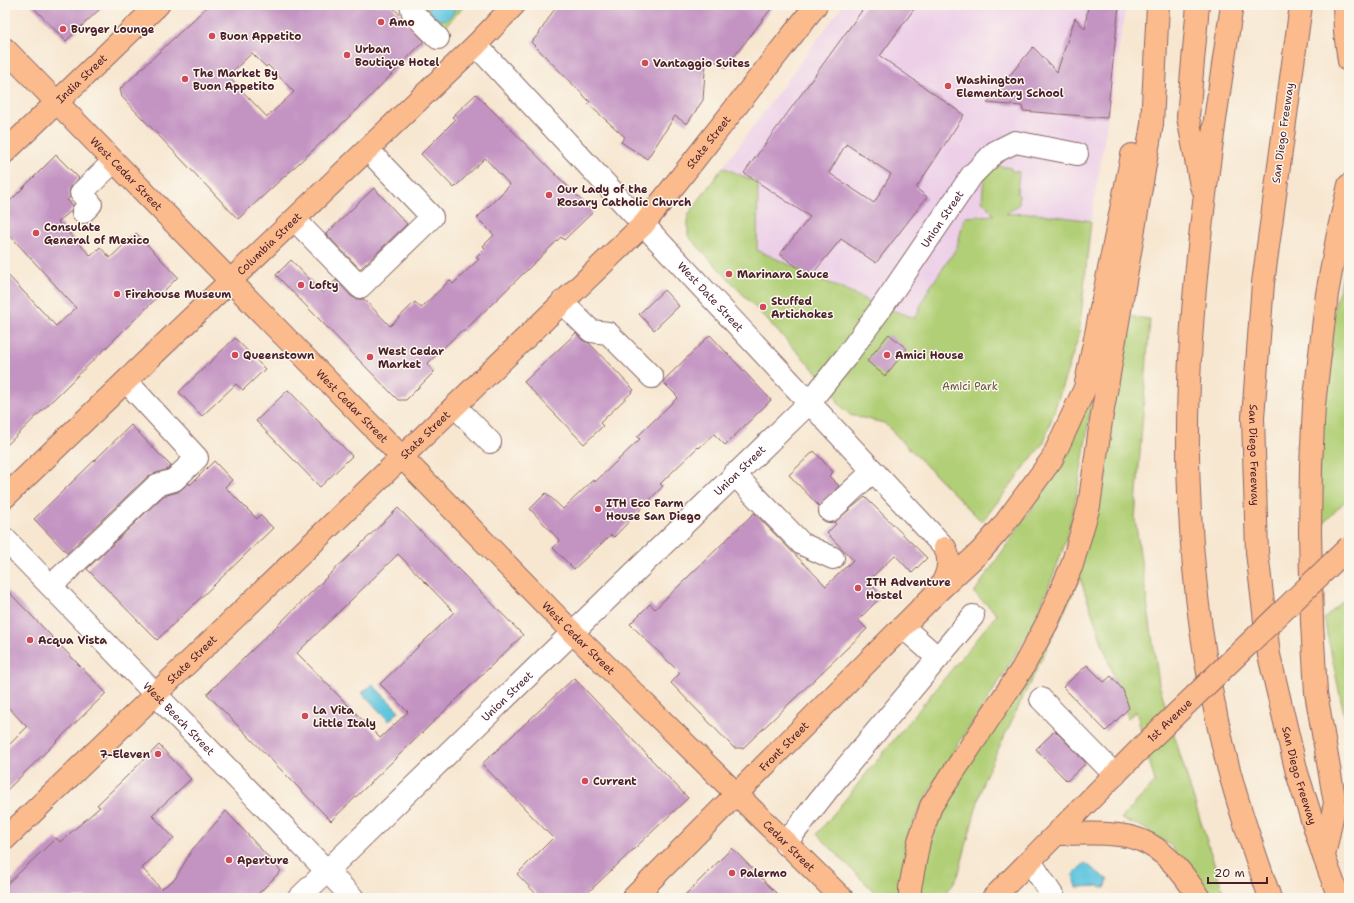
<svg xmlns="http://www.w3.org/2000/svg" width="1354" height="903" font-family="'Shantell Sans',sans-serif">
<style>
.built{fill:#edd0e8}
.green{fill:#b1cf76;stroke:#7e7750}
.water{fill:#61c6df;stroke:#567285}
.building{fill:#c393c2;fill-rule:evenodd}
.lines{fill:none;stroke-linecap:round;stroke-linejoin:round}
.minor-casing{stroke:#876565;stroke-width:24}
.major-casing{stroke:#876565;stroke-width:24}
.highway-casing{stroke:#876565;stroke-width:24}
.minor{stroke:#fff;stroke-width:22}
.major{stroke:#fbbb8d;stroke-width:22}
.highway{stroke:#fbbb8d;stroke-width:22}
.major-bridge-casing{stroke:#876565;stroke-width:24;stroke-linecap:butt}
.major-bridge{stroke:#fbbb8d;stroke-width:22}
.poi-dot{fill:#d1495b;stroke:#fbf7ec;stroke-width:1.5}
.labels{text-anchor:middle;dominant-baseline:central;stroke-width:3;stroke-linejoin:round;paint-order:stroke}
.poi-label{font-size:11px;font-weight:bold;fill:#4a1f2b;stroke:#fbf7ec;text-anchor:start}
.street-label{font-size:11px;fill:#4a1f2b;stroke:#fbf7ec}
.park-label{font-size:11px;fill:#695442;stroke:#fbf7ec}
</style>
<rect width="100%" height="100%" fill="#fbf7ec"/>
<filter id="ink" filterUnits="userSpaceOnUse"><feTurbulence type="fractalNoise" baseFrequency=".025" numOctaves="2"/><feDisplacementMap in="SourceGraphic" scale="8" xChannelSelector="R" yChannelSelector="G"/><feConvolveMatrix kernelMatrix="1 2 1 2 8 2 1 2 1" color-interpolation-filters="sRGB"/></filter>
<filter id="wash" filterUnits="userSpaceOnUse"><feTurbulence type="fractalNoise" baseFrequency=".012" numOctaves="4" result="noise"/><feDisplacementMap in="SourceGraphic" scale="16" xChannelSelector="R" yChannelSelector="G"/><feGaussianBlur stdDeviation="0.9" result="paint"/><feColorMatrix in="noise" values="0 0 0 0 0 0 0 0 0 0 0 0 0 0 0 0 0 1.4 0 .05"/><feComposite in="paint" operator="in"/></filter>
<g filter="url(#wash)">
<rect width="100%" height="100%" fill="#f7e7d1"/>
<path class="built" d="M 843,5 L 1126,5 L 1091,221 L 1034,213 L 965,217 L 956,249 L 915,318 L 875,304 L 757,250 L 758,183 L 723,167 Z"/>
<g class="green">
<path d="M 400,5 L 465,5 L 434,39 Z"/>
<path d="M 998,166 L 1011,168 L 1011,171 L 1019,172 L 1017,194 L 1019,195 L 1019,204 L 1006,214 L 1034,213 L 1091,221 L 1079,335 L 1044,442 L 982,522 L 884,423 L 850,415 L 839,404 L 833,390 L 688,236 L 688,215 L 723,167 L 758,183 L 757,250 L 875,304 L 915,318 L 928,290 L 956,249 L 965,217 L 994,215 L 982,200 L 984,177 Z"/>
<path d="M 1349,249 L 1349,497 L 1318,529 L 1320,437 L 1331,323 Z"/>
<path d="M 1126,316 L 1150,319 L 1135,519 L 1159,684 L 1188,781 L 1225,898 L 1203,898 L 1171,846 L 1144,828 L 1121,819 L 1155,782 L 1136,711 L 1128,718 L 1080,578 L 984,779 L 958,876 L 943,898 L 880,898 L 817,834 L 997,614 L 974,593 L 1054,475 L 1096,362 C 1090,414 1083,466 1072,517 C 1063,555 1047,593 1030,628 C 1008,670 981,710 955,749 C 936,780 916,810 905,845 L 928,851 L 946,801 L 1047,637 Z"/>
<path d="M 1347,597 L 1349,603 L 1349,738 L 1324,619 Z"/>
</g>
<g class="water">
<path d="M 428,5 L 455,5 C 455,19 440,25 431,15 Z"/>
<path d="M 372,684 L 399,711 L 389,721 L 362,693 Z"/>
<path d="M 1085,863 L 1108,880 L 1105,888 L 1098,886 L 1077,887 L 1073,874 Z"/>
</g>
<g id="blocks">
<g class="building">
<path d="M 31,5 L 104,5 L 66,41 Z"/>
<path d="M 209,5 L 391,5 L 424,41 L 359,108 L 238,219 L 122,97 L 120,89 ZM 252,53 L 266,67 L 268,65 L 294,92 L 267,117 L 228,76 Z"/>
<path d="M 557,5 L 774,5 L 726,67 L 706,57 L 703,100 L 687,124 L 675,116 L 647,159 L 621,142 L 625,137 L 588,104 L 590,102 L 531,42 L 538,35 Z"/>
<path d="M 866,5 L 917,5 L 880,56 L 964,115 L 916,188 L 927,197 L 876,263 L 841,239 L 810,277 L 780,254 L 810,217 L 744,173 ZM 846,144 L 891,174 L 874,203 L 829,173 Z"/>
<path d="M 1088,5 L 1119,5 L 1107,118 L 1023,111 L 1022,106 L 987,103 L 1033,47 L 1057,72 L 1075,18 L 1085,29 Z"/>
<path d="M 476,94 L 593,212 L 564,240 L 561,237 L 463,332 L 461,331 L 427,364 L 434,372 L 406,400 L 398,400 L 276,275 L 291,260 L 323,293 L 336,280 L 351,296 L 357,299 L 364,299 L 390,326 L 415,302 L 421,308 L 450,280 L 453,284 L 479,259 L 476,257 L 485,248 L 483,246 L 494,235 L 477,218 L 510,185 L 485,158 L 454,188 L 421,154 L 455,120 L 452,117 Z"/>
<path d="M 56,155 L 79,178 L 69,190 L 70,197 L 67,200 L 73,205 L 71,211 L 58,222 L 91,256 L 100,247 L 110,258 L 136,233 L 178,277 L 5,447 L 5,272 L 56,326 L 76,308 L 5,230 L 5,206 Z"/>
<path d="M 374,188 L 407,224 L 360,269 L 326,234 Z"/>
<path d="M 664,290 L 679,306 L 654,330 L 639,314 Z"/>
<path d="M 576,333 L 582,340 L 589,343 L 634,390 L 600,423 L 603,426 L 584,444 L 524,382 Z"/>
<path d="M 889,334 L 907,349 L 885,376 L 867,361 Z"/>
<path d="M 710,335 L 771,400 L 725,445 L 714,434 L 699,448 L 698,447 L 660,484 L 663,486 L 614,537 L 611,535 L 574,569 L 553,548 L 560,541 L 530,509 L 546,493 L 563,509 L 593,480 L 595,482 L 640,439 L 637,437 L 678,397 L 663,382 L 664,380 Z"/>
<path d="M 235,338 L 265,369 L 243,390 L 236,384 L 202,416 L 179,392 Z"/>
<path d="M 288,390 L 352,456 L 320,487 L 256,421 Z"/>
<path d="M 131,425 L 171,466 L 168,469 L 148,476 L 67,553 L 34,519 Z"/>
<path d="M 814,451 L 833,472 L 829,476 L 839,486 L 819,506 L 789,475 Z"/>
<path d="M 214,461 L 232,480 L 225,487 L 257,519 L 260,515 L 273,528 L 157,640 L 87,569 L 163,496 L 178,492 L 189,483 L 190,485 Z"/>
<path d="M 865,497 L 927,558 L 912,573 L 895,555 L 868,581 L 882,596 L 858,620 L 867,629 L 743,748 L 734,748 L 671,683 L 680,673 L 630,624 L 650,604 L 655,609 L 754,513 L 826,586 L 853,560 L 827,533 L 836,524 L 834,522 Z"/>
<path d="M 398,508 L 523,635 L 331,821 L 207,694 ZM 398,554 L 454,612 L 380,684 L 408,712 L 380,738 L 297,653 Z"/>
<path d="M 5,588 L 106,693 L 5,792 L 5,749 L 27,727 L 5,704 Z"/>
<path d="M 1087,665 L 1104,682 L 1111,676 L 1123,690 L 1129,708 L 1106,731 L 1063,687 Z"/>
<path d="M 574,678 L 688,798 L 582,898 L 540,898 L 517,874 L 553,838 L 482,764 Z"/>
<path d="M 1055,731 L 1086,763 L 1067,781 L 1036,749 Z"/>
<path d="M 159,745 L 191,779 L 152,815 L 174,838 L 142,868 L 161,889 L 175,879 L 192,850 L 226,811 L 281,871 L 254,898 L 5,898 L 5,886 L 56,838 L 60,842 L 100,807 L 97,805 Z"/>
<path d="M 732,848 L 781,898 L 682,898 Z"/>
</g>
</g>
</g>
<g filter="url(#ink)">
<use href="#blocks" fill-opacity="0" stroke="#876565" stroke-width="1"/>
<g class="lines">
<defs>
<g id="minor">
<path d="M 411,5 L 413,13 L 438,38"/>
<path id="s1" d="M 476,45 L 945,548"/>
<path d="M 83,212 L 91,204 L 81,193 L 113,162"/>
<path d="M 295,220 L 360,287 L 432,217 L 368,150"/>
<path d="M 562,302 L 591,331 L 608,333 L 652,377"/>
<path d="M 455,406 L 490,442"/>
<path d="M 734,474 L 802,544 L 833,558"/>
<path d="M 830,511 L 873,471"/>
<path id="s2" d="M 5,539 L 353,898"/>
<path d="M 51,586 L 157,485 L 174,480 L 197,458 L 126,381"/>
<path d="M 903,627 L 938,658"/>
<path d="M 1041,699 L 1115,775"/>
<path d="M 785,844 L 828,789 L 973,616"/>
<path d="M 1030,861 L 1054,898"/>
<path id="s3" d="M 299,898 L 809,403 L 845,358 L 882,307 L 972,175 L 995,152 L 1015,142 L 1077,154"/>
</g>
<g id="major">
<path id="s4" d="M 5,49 L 573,633 L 842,898"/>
<path id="s5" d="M 5,152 L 158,5"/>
<path id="s6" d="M 5,497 L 476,45 L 514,5"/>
<path id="s7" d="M 5,839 L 644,224 L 816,5"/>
<path id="s8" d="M 633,898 L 935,594 C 945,581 953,564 945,548"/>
<path d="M 993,898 L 1145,744"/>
</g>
<g id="highway">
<path d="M 1198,5 L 1188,117 L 1201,186"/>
<path d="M 1232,5 C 1207,172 1180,342 1190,512 C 1194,590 1205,670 1223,746 C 1235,798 1253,848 1270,898"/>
<path id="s9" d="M 1301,5 L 1263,283 L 1253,418 L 1257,552 L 1269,655 L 1297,773 L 1324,857 L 1339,898"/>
<path d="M 1344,5 L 1345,32 L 1349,61"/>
<path d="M 935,594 L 981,551 L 1002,527 L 1052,459 L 1085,388 L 1132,155"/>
<path d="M 1057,834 C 1080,834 1120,831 1140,840 C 1166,850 1185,875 1199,898"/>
<path d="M 1324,856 L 1335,803 L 1316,693 L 1312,623 L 1310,532 L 1311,465 L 1314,405 L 1327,294 L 1339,228 L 1349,185"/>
<path d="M 910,898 L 910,888 L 919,841 L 931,806 L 1022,669 L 1048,621 L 1072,565 L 1089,506 L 1101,421 L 1152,124 L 1158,5"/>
</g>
</defs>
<use href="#minor" class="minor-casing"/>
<use href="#major" class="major-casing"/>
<use href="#highway" class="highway-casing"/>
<use href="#minor" class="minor"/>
<use href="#major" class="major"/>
<use href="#highway" class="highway"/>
<defs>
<g id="major-bridge">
<path id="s10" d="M 1145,744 L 1349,547"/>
</g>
</defs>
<use href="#major-bridge" class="major-bridge-casing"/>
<use href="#major-bridge" class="major-bridge"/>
</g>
</g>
<g class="poi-dot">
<circle cx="381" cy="22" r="4"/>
<circle cx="63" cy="29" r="4"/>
<circle cx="212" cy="36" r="4"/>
<circle cx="347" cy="55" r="4"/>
<circle cx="645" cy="63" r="4"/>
<circle cx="185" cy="79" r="4"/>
<circle cx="948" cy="86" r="4"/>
<circle cx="549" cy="195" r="4"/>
<circle cx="36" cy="233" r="4"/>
<circle cx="729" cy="274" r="4"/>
<circle cx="301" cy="285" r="4"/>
<circle cx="117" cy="294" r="4"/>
<circle cx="763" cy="307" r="4"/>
<circle cx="235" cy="355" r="4"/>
<circle cx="887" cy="355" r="4"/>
<circle cx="370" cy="357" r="4"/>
<circle cx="598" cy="509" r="4"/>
<circle cx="858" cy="588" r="4"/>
<circle cx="30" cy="640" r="4"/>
<circle cx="305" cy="716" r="4"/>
<circle cx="158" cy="754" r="4"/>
<circle cx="585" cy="781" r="4"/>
<circle cx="229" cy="860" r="4"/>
<circle cx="732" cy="873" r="4"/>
</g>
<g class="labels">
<g class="poi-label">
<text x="389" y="22">Amo</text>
<text x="71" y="29">Burger Lounge</text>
<text x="220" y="36">Buon Appetito</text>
<text x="355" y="49">Urban<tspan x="355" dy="13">Boutique Hotel</tspan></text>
<text x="653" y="63">Vantaggio Suites</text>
<text x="193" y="73">The Market By<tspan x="193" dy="13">Buon Appetito</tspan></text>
<text x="956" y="80">Washington<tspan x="956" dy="13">Elementary School</tspan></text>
<text x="557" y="189">Our Lady of the<tspan x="557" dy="13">Rosary Catholic Church</tspan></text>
<text x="44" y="227">Consulate<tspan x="44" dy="13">General of Mexico</tspan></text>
<text x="737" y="274">Marinara Sauce</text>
<text x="309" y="285">Lofty</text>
<text x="125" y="294">Firehouse Museum</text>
<text x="771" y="301">Stuffed<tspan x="771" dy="13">Artichokes</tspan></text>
<text x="378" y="351">West Cedar<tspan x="378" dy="13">Market</tspan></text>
<text x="243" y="355">Queenstown</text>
<text x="895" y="355">Amici House</text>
<text x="606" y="503">ITH Eco Farm<tspan x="606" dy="13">House San Diego</tspan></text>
<text x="866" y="582">ITH Adventure<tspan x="866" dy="13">Hostel</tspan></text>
<text x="38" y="640">Acqua Vista</text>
<text x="313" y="710">La Vita<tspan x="313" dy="13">Little Italy</tspan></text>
<text x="150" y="754" text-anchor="end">7-Eleven</text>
<text x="593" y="781">Current</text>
<text x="237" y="860">Aperture</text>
<text x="740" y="873">Palermo</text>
</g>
<g class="street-label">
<text stroke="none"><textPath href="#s5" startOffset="106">India Street</textPath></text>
<text transform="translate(1283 133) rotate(-82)">San Diego Freeway</text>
<text stroke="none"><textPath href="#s7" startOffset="991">State Street</textPath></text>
<text stroke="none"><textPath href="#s4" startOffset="174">West Cedar Street</textPath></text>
<text stroke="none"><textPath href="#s3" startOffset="938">Union Street</textPath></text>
<text stroke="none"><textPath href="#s6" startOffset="366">Columbia Street</textPath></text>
<text stroke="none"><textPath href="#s1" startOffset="344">West Date Street</textPath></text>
<text stroke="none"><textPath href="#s4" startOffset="498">West Cedar Street</textPath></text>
<text stroke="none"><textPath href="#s7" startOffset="583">State Street</textPath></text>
<text stroke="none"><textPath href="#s9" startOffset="453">San Diego Freeway</textPath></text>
<text stroke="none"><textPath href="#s3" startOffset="614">Union Street</textPath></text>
<text stroke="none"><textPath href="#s4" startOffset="822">West Cedar Street</textPath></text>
<text stroke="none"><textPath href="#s7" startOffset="259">State Street</textPath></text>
<text stroke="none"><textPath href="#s3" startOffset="290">Union Street</textPath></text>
<text stroke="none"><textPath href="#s2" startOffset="250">West Beech Street</textPath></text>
<text stroke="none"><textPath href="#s10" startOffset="34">1st Avenue</textPath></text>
<text stroke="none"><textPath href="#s8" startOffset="214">Front Street</textPath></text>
<text stroke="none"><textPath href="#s9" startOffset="778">San Diego Freeway</textPath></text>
<text stroke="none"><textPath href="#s4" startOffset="1118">Cedar Street</textPath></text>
</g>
<g class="park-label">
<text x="970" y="386">Amici Park</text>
</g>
</g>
<rect width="1354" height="903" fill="none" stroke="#fbf7ec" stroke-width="20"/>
<path d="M1208 877v6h59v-6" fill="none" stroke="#4a1f2b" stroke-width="2"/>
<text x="1214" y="877" font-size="12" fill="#4a1f2b" stroke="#fbf7ec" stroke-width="3" paint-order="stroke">20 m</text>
</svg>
